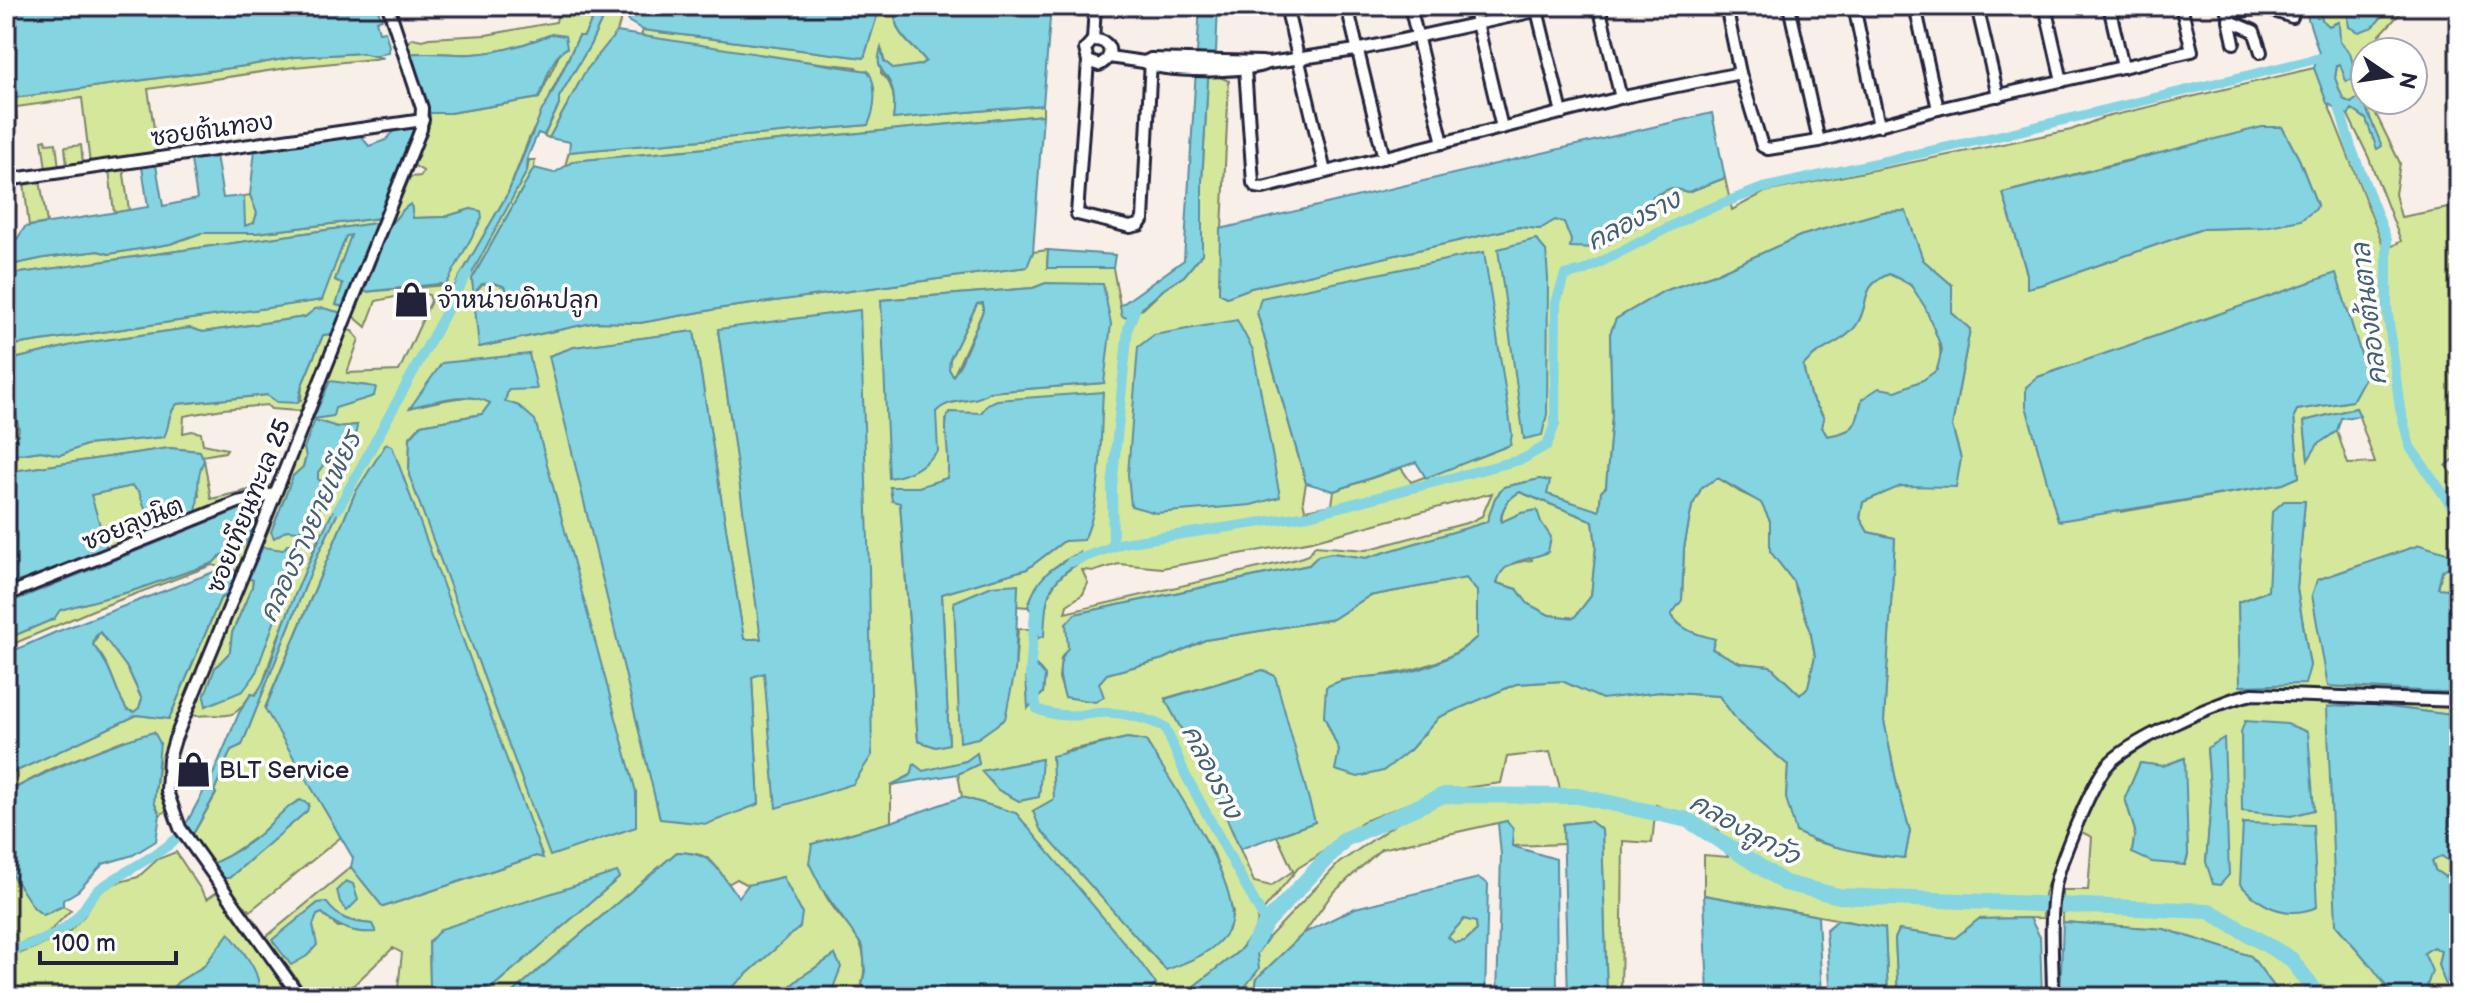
<svg xmlns="http://www.w3.org/2000/svg" width="2465" height="1003" font-family="'Balsamiq Sans','Playpen Sans Thai',sans-serif">
<style>
.green{fill:#d5e79a;stroke:#7c846a;stroke-width:2;fill-rule:evenodd}
.water{fill:#85d4e2;stroke:#5d8d9f;stroke-width:2;fill-rule:evenodd}
.lines{fill:none;stroke-linecap:round;stroke-linejoin:round}
.canal{stroke:#85d4e2;stroke-width:10}
.river{stroke:#85d4e2;stroke-width:16}
.minor-casing{stroke:#22223b;stroke-width:16}
.minor{stroke:#fff;stroke-width:10}
.labels{text-anchor:middle;dominant-baseline:central;stroke-width:7;stroke-linejoin:round;paint-order:stroke}
.street-label{font-size:24px;fill:#22223b;stroke:#fff}
.poi-label{font-size:24px;fill:#22223b;stroke:#fff;text-anchor:start}
.water-label{font-size:26px;font-style:italic;fill:#456075;stroke:#fff}
</style>
<rect width="100%" height="100%" fill="#f8efe8"/>
<filter id="ink" filterUnits="userSpaceOnUse"><feTurbulence type="fractalNoise" baseFrequency=".0125" numOctaves="2"/><feDisplacementMap in="SourceGraphic" scale="16" xChannelSelector="R" yChannelSelector="G"/><feConvolveMatrix kernelMatrix="1 2 1 2 8 2 1 2 1" color-interpolation-filters="sRGB"/></filter>
<g filter="url(#ink)">
<g class="green">
<path d="M 233,6 L 306,6 L 253,14 L 238,13 Z"/>
<path d="M 559,6 L 581,6 L 576,15 L 588,19 L 596,6 L 599,6 L 584,36 L 579,36 L 551,93 L 548,105 L 530,136 L 508,193 L 456,284 L 468,274 L 527,171 L 529,160 L 535,160 L 534,168 L 472,279 L 480,347 L 596,322 L 640,323 L 723,308 L 1026,267 L 1033,252 L 1048,250 L 1047,268 L 1113,268 L 1122,316 L 1143,309 L 1164,289 L 1184,276 L 1202,254 L 1202,181 L 1208,78 L 1215,75 L 1229,81 L 1219,293 L 1227,297 L 1251,288 L 1519,227 L 1540,229 L 1555,220 L 1564,222 L 1571,240 L 1599,248 L 1633,230 L 1649,215 L 1653,196 L 1671,188 L 1688,192 L 1725,178 L 1732,210 L 1765,192 L 2071,130 L 2102,118 L 2314,68 L 2385,250 L 2401,241 L 2368,156 L 2348,115 L 2352,109 L 2366,119 L 2377,148 L 2381,146 L 2360,98 L 2351,103 L 2343,99 L 2335,78 L 2337,65 L 2341,64 L 2346,81 L 2353,73 L 2350,53 L 2340,43 L 2338,22 L 2329,26 L 2322,20 L 2318,6 L 2347,6 L 2349,27 L 2373,27 L 2391,6 L 2407,6 L 2379,36 L 2374,52 L 2365,52 L 2365,100 L 2369,100 L 2400,163 L 2395,194 L 2401,217 L 2459,206 L 2459,336 L 2453,343 L 2459,369 L 2459,455 L 2446,466 L 2459,482 L 2459,590 L 2438,589 L 2442,571 L 2420,545 L 2317,580 L 2328,686 L 2459,693 L 2459,716 L 2366,704 L 2336,925 C 2348,940 2389,981 2390,997 L 2282,997 L 2251,956 L 2164,929 L 2063,922 L 2063,890 L 2088,890 L 2092,837 L 2069,826 L 2044,894 L 2043,918 L 1979,919 L 1956,938 L 1899,930 L 1895,939 L 1898,997 L 1888,997 L 1885,928 L 1704,895 L 1704,855 L 1728,857 L 1719,830 L 1656,805 L 1652,843 L 1623,841 L 1621,997 L 1607,997 L 1602,830 L 1590,821 L 1563,824 L 1564,844 L 1512,846 L 1507,821 L 1381,849 L 1332,894 L 1304,933 L 1257,978 L 1254,997 L 1210,997 C 1231,996 1245,984 1258,969 L 1257,953 L 1268,938 L 1339,863 L 1403,819 L 1448,800 L 1561,801 L 1559,784 L 1550,752 L 1507,757 L 1501,783 L 1440,791 L 1362,822 L 1316,857 L 1298,868 L 1258,917 L 1256,930 L 1239,951 L 1180,997 L 1144,997 L 1156,984 L 1016,813 L 962,797 L 958,774 L 979,764 L 977,754 L 966,761 L 911,775 L 891,786 L 891,822 L 812,844 C 815,858 817,875 822,888 C 839,928 874,933 862,984 L 873,992 L 875,997 L 817,997 L 833,988 L 835,955 L 801,977 L 778,997 L 721,997 L 799,927 L 783,877 L 748,885 L 737,879 L 728,884 C 711,858 709,853 677,852 L 507,997 L 481,997 L 620,877 L 429,942 L 430,984 L 425,997 L 397,997 L 402,953 L 393,948 L 341,997 L 310,997 L 266,937 L 351,867 L 383,907 L 536,856 L 542,857 L 387,444 L 355,493 L 265,708 L 341,837 L 250,911 L 230,892 L 224,878 L 229,878 L 307,811 L 309,804 L 289,806 L 259,835 L 228,856 L 212,864 L 192,836 L 216,794 L 214,791 L 231,750 L 242,745 L 318,554 L 345,498 L 318,539 L 277,640 L 262,686 L 255,695 L 251,694 C 231,725 228,712 196,716 L 191,713 L 345,330 L 352,331 L 359,339 L 347,373 L 399,371 L 431,301 L 429,295 L 418,292 L 376,301 L 366,327 L 353,316 L 364,292 L 446,285 L 471,209 L 444,217 L 413,218 L 411,205 C 402,208 398,218 390,224 L 410,177 L 421,176 L 423,171 L 413,165 L 429,127 L 430,113 L 450,113 L 539,98 L 561,51 L 552,34 C 527,44 499,53 472,54 C 450,55 430,51 408,54 L 404,45 L 413,38 L 422,40 L 429,38 L 486,35 L 556,22 ZM 2282,127 L 2299,159 L 2317,205 L 2264,227 L 2202,229 L 2044,284 L 2027,288 L 2027,274 L 2003,193 L 2121,162 ZM 1905,211 L 1923,260 L 1952,285 L 1952,313 L 1970,329 L 1952,426 L 1961,459 L 1863,502 L 1860,519 L 1868,532 L 1895,538 L 1884,721 L 1897,785 L 1910,831 L 1905,858 L 1873,855 L 1813,841 L 1786,798 L 1788,765 L 1739,723 L 1719,696 L 1660,692 L 1602,698 L 1562,681 L 1516,684 L 1439,717 L 1410,750 L 1339,750 L 1324,716 L 1341,680 C 1389,675 1440,671 1477,637 L 1477,591 L 1466,578 L 1369,596 L 1333,619 L 1205,640 L 1163,659 L 1106,674 L 1099,683 L 1065,697 L 1059,678 L 1061,658 L 1068,648 L 1075,614 L 1309,565 L 1318,556 L 1332,553 L 1366,558 L 1487,522 L 1495,498 L 1504,487 L 1540,479 L 1549,482 L 1546,494 L 1599,512 L 1601,492 L 1606,487 L 1612,416 L 1610,334 L 1616,319 L 1664,291 L 1718,273 L 1800,236 L 1883,212 ZM 1046,283 L 1104,383 L 989,392 C 973,405 950,397 936,411 L 881,300 L 1033,288 ZM 1257,312 L 1510,445 L 1411,482 L 1401,468 L 1334,491 L 1332,505 L 1305,510 L 1303,500 L 1306,483 ZM 718,330 L 853,784 L 764,672 L 752,677 L 759,804 L 549,356 L 574,347 L 694,331 L 744,640 L 762,638 ZM 529,354 L 508,390 L 505,402 L 409,475 L 410,437 L 421,425 L 482,414 L 491,402 C 463,391 439,403 411,407 ZM 2103,356 L 2366,374 L 2352,401 L 2297,410 L 2294,416 L 2299,477 L 2283,484 L 2121,512 L 2038,377 ZM 330,382 L 369,386 L 374,396 L 334,408 L 332,416 L 323,416 ZM 988,404 L 1064,541 L 1027,569 L 942,594 L 949,744 L 936,747 L 918,741 L 900,503 L 890,487 L 919,487 L 947,478 L 950,466 L 946,420 L 981,413 ZM 2356,408 L 2375,463 L 2348,464 L 2337,431 L 2317,444 L 2308,459 L 2304,421 ZM 316,421 L 337,427 L 357,425 L 333,464 L 324,464 L 318,472 L 318,479 L 322,482 L 330,481 L 323,501 L 299,530 L 287,530 L 293,476 L 303,467 ZM 1492,493 L 1482,516 L 1470,522 L 1366,550 L 1315,546 L 1308,555 L 1297,559 L 1065,613 L 1067,605 L 1083,594 L 1088,583 L 1082,570 L 1095,571 L 1119,564 L 1162,568 L 1312,541 ZM 2305,501 L 2297,589 L 2310,666 L 2276,684 L 2241,686 L 2238,602 L 2268,591 ZM 283,550 L 221,699 L 206,706 L 215,668 L 230,652 L 232,633 L 252,587 L 253,580 L 249,578 ZM 1080,553 L 1081,562 C 1043,584 1049,599 1038,638 L 1030,629 L 1018,629 L 1015,671 L 960,742 L 992,586 L 1018,585 L 1016,606 L 1028,607 C 1037,577 1053,565 1080,553 ZM 1035,665 L 1045,676 L 1043,693 L 1029,707 ZM 1263,670 L 1315,822 L 1277,836 L 1293,871 L 1271,886 L 1254,882 L 1219,800 L 1166,698 ZM 1127,738 L 1146,741 L 1214,854 L 1233,912 L 1229,929 L 1033,811 L 1054,799 L 1065,751 ZM 2224,739 L 2206,862 L 2211,801 L 2207,749 ZM 2184,758 L 2188,855 L 2185,865 L 2132,853 L 2135,831 L 2125,798 L 2140,763 L 2163,766 ZM 1041,759 L 1039,797 L 1019,801 L 982,771 ZM 326,902 C 339,920 351,922 372,924 L 338,927 L 322,913 L 317,915 L 313,925 L 301,917 L 318,903 Z"/>
<path d="M 608,6 L 633,6 L 631,14 L 623,12 L 617,32 L 585,72 L 549,138 L 544,136 L 559,105 L 559,97 L 590,45 Z"/>
<path d="M 880,6 L 897,6 C 889,33 912,44 926,61 L 920,65 L 894,69 L 884,61 L 882,50 L 881,73 C 894,84 896,103 893,119 L 1043,105 L 1043,115 L 574,161 L 565,166 L 569,152 L 867,125 C 880,101 869,87 856,67 L 784,59 L 641,36 L 643,30 L 864,58 Z"/>
<path d="M 362,53 L 383,58 L 294,67 L 148,89 L 158,154 L 90,164 L 82,98 L 16,107 L 17,119 L 6,123 L 6,99 L 245,66 L 294,57 Z"/>
<path d="M 46,139 L 47,144 L 56,143 L 59,168 L 46,169 L 42,140 Z"/>
<path d="M 81,145 L 83,164 L 67,166 L 65,147 Z"/>
<path d="M 123,167 L 129,210 L 114,213 L 109,169 Z"/>
<path d="M 40,180 L 47,223 L 29,226 L 24,182 Z"/>
<path d="M 250,195 L 257,213 L 254,223 L 244,226 L 244,196 Z"/>
<path d="M 380,218 L 376,223 L 6,275 L 6,266 L 44,258 L 98,251 L 109,254 L 170,244 L 201,233 L 256,233 Z"/>
<path d="M 352,234 L 335,280 L 343,284 L 336,305 L 344,307 L 342,313 C 326,309 318,307 305,317 L 203,332 L 190,328 L 77,344 L 6,361 L 6,346 L 321,300 L 346,236 Z"/>
<path d="M 1889,274 C 1896,278 1906,281 1911,286 C 1926,301 1950,351 1936,370 C 1923,388 1882,395 1862,399 C 1856,428 1856,430 1827,436 L 1822,427 L 1824,417 L 1810,395 L 1803,366 C 1818,347 1844,344 1857,324 C 1871,302 1858,287 1889,274 Z"/>
<path d="M 493,283 L 503,286 L 509,292 L 504,304 L 485,302 L 477,298 L 476,291 L 482,284 Z"/>
<path d="M 983,303 L 983,311 L 953,377 L 949,369 L 950,359 L 977,304 Z"/>
<path d="M 333,334 L 305,408 L 298,411 L 271,409 L 267,405 L 223,409 L 184,416 L 183,433 L 192,431 L 201,433 L 203,444 L 227,449 L 225,452 L 202,456 L 199,451 L 169,448 L 6,472 L 6,456 L 41,451 L 60,455 L 86,445 L 163,437 C 171,424 166,416 177,404 L 267,395 L 277,402 L 301,400 L 302,385 L 323,335 Z"/>
<path d="M 8,412 L 15,412 L 19,429 L 16,444 L 9,439 Z"/>
<path d="M 204,460 L 211,499 L 274,484 L 268,493 L 248,493 L 107,549 L 90,495 L 132,486 L 139,492 L 153,530 L 199,496 L 197,474 Z"/>
<path d="M 1718,478 L 1740,492 L 1761,502 L 1770,521 L 1770,551 L 1793,581 L 1810,629 L 1815,656 L 1808,687 L 1800,695 L 1770,666 L 1740,663 L 1712,649 L 1714,639 C 1696,634 1682,631 1671,614 L 1682,600 L 1684,548 L 1692,506 L 1702,487 Z"/>
<path d="M 1519,492 L 1593,521 L 1596,546 L 1591,596 L 1574,618 L 1549,615 L 1528,604 L 1517,589 L 1497,583 C 1501,564 1514,562 1532,560 L 1521,513 L 1502,523 C 1500,510 1508,498 1519,492 Z"/>
<path d="M 264,503 L 243,567 L 238,571 L 212,565 L 93,610 L 6,647 L 6,639 L 54,619 L 59,610 L 132,591 L 213,563 L 221,555 L 233,555 L 257,509 L 250,505 Z"/>
<path d="M 231,592 L 167,750 L 164,767 L 167,810 L 160,815 L 154,802 L 159,760 L 124,740 L 53,768 L 6,793 L 6,776 L 137,715 L 169,719 L 220,599 Z"/>
<path d="M 100,631 L 128,669 L 142,700 L 139,708 L 134,712 L 127,710 C 112,685 114,669 93,645 Z"/>
<path d="M 176,852 L 207,899 L 217,892 L 225,900 L 273,965 L 287,991 L 283,997 L 270,994 L 258,997 L 260,990 L 229,934 L 204,966 L 178,982 L 164,997 L 6,997 L 6,866 L 43,915 L 63,906 L 71,910 L 46,935 L 23,942 L 21,953 L 65,936 L 84,916 L 97,894 L 116,883 L 138,877 L 158,859 Z"/>
<path d="M 2442,856 L 2451,862 L 2450,873 L 2445,877 L 2435,870 L 2432,861 Z"/>
<path d="M 1464,919 L 1476,922 L 1477,930 L 1465,941 L 1455,943 L 1447,938 Z"/>
<path d="M 2433,947 L 2441,951 L 2438,965 L 2446,985 L 2459,991 L 2459,997 L 2432,996 L 2427,986 L 2424,953 Z"/>
</g>
<g class="water">
<path d="M 6,6 L 233,6 L 238,13 L 253,14 L 306,6 L 376,6 L 382,19 L 376,21 L 379,32 L 385,31 L 389,46 L 388,52 L 374,56 L 362,53 L 294,57 L 245,66 L 6,99 Z"/>
<path d="M 599,6 L 608,6 L 590,45 L 559,97 L 559,105 L 544,135 L 538,133 L 528,156 L 527,171 L 471,275 L 468,274 L 464,283 L 455,285 L 508,193 L 542,110 C 549,104 572,49 579,36 L 584,36 Z"/>
<path d="M 633,6 L 880,6 L 864,58 L 643,30 L 628,21 Z"/>
<path d="M 897,6 L 1051,6 L 1043,105 L 893,119 C 895,107 895,89 888,79 C 879,67 876,63 881,48 L 884,61 L 894,69 L 920,65 L 926,61 C 912,43 889,33 897,6 Z"/>
<path d="M 1200,6 L 1218,6 L 1215,75 L 1208,79 L 1202,181 L 1202,254 L 1184,276 L 1164,289 L 1129,319 L 1122,316 L 1120,306 L 1184,260 Z"/>
<path d="M 2304,6 L 2318,6 L 2322,20 L 2329,26 L 2339,22 L 2340,42 L 2350,53 L 2353,64 L 2352,80 L 2346,81 L 2340,64 L 2337,65 L 2335,78 L 2343,99 L 2351,103 L 2359,97 L 2363,101 L 2382,146 L 2377,149 L 2366,119 L 2352,109 L 2348,115 L 2327,103 L 2314,68 L 2319,53 Z"/>
<path d="M 2347,6 L 2391,6 L 2373,27 L 2359,32 L 2349,27 Z"/>
<path d="M 617,32 L 868,71 C 878,86 875,110 868,125 L 569,152 L 570,142 L 549,138 L 585,72 Z"/>
<path d="M 552,34 L 565,36 L 567,48 C 551,56 546,82 539,98 L 450,113 L 430,113 L 408,54 C 430,51 450,55 472,54 C 499,53 527,44 552,34 Z"/>
<path d="M 1712,113 L 1725,178 L 1688,192 L 1671,188 L 1653,196 L 1649,215 L 1633,230 L 1599,248 L 1570,247 L 1571,240 L 1564,222 L 1555,220 L 1540,229 L 1519,227 L 1251,288 L 1227,297 L 1219,293 L 1220,229 Z"/>
<path d="M 1043,115 L 1033,252 L 1027,267 L 723,308 L 640,323 L 596,322 L 479,347 L 472,279 L 534,168 L 554,173 L 574,161 ZM 493,283 L 503,286 L 509,292 L 504,304 L 485,302 L 477,298 L 476,291 L 482,284 Z"/>
<path d="M 414,127 L 407,153 L 380,218 L 256,233 L 201,233 L 170,244 L 109,254 L 98,251 L 44,258 L 6,266 L 6,241 L 17,239 L 25,227 L 148,207 L 142,167 L 156,165 L 163,206 L 197,199 L 191,160 L 216,155 L 223,198 L 244,196 L 245,226 L 254,223 L 257,213 L 250,195 L 255,150 L 360,135 L 369,146 L 386,140 L 394,130 Z"/>
<path d="M 2262,127 L 2282,127 L 2299,159 L 2317,205 L 2316,209 L 2301,220 L 2264,227 L 2202,229 L 2044,284 L 2027,288 L 2027,274 L 2003,193 Z"/>
<path d="M 411,204 L 413,218 L 444,217 L 471,209 L 481,211 L 482,218 L 446,285 L 438,284 L 364,292 L 390,224 C 398,218 402,208 411,204 Z"/>
<path d="M 1906,211 L 1923,260 L 1952,285 L 1952,313 L 1970,329 L 1952,426 L 1961,459 L 1956,487 L 1901,486 L 1863,502 L 1860,518 L 1868,532 L 1895,538 L 1884,721 L 1897,785 L 1910,831 L 1905,858 C 1868,854 1828,849 1796,832 L 1786,798 L 1788,765 L 1739,723 L 1719,696 L 1660,692 L 1602,699 L 1562,681 L 1516,684 L 1439,717 L 1410,750 L 1383,771 L 1358,777 L 1335,770 L 1339,750 L 1324,716 L 1326,687 C 1351,674 1378,678 1405,673 C 1430,668 1460,654 1477,637 L 1477,591 L 1466,578 L 1369,596 L 1333,619 L 1205,640 L 1163,659 L 1107,674 L 1099,683 L 1104,697 L 1095,702 L 1065,697 C 1059,679 1056,664 1068,648 L 1066,624 L 1075,614 L 1309,565 L 1318,556 L 1332,553 L 1366,558 L 1487,522 L 1495,498 L 1504,487 L 1540,479 L 1550,481 L 1547,494 L 1599,511 L 1601,492 L 1606,487 L 1612,416 L 1610,334 L 1616,319 L 1664,291 L 1718,273 L 1800,236 L 1883,212 ZM 1889,274 L 1910,284 L 1925,307 L 1942,349 L 1937,370 L 1923,380 L 1896,391 L 1879,388 L 1862,399 C 1856,427 1856,431 1827,436 L 1822,427 L 1824,418 L 1810,395 L 1803,366 C 1818,347 1844,344 1857,324 C 1871,302 1858,287 1889,274 ZM 1718,478 L 1761,503 L 1770,521 L 1770,551 L 1793,581 L 1810,629 L 1815,656 L 1808,687 L 1800,695 L 1770,666 L 1740,663 L 1712,649 L 1715,639 C 1696,634 1682,631 1671,615 L 1682,600 L 1684,548 L 1692,506 L 1702,487 ZM 1520,492 L 1593,521 L 1596,546 L 1591,596 L 1574,618 L 1549,615 L 1528,604 L 1517,589 L 1497,583 C 1502,558 1529,561 1548,552 L 1551,537 L 1541,522 L 1537,510 L 1521,513 L 1501,522 C 1500,510 1509,497 1520,492 Z"/>
<path d="M 376,223 L 344,307 L 336,305 L 343,284 L 335,280 L 351,235 L 346,236 L 322,300 L 6,346 L 6,275 Z"/>
<path d="M 1536,239 L 1546,251 L 1548,278 L 1547,414 L 1542,435 L 1524,439 L 1498,249 Z"/>
<path d="M 1048,250 L 1115,255 L 1113,268 L 1047,268 Z"/>
<path d="M 1484,252 L 1512,434 L 1510,445 L 1426,478 L 1416,462 L 1334,491 L 1306,483 L 1257,312 L 1261,298 Z"/>
<path d="M 2336,273 L 2367,374 L 2352,401 L 2297,410 L 2294,416 L 2299,477 L 2283,484 L 2058,521 L 2026,406 L 2026,387 L 2038,377 Z"/>
<path d="M 1046,283 L 1103,284 L 1111,324 L 1104,383 L 989,392 C 973,405 950,396 936,412 L 938,451 C 922,467 911,475 889,478 L 881,300 L 1033,288 ZM 983,303 L 983,311 L 961,363 L 953,376 L 949,369 L 950,359 L 977,304 Z"/>
<path d="M 323,308 L 342,313 L 333,334 L 323,335 L 302,385 L 298,403 L 277,402 L 267,395 L 177,404 C 166,416 171,424 164,437 L 86,445 L 60,455 L 41,451 L 6,456 L 6,361 L 77,344 L 190,328 L 203,332 L 305,317 L 315,309 ZM 9,412 L 15,412 L 19,429 L 16,443 L 9,439 L 7,417 Z"/>
<path d="M 860,310 L 869,569 L 872,755 L 853,784 L 776,808 L 764,673 L 752,677 L 759,804 L 707,824 L 660,819 L 549,356 L 574,347 L 694,331 L 744,639 L 761,639 L 718,329 Z"/>
<path d="M 1237,320 L 1253,350 L 1280,497 L 1251,505 L 1156,513 L 1131,506 L 1128,474 L 1138,347 L 1154,335 Z"/>
<path d="M 529,354 L 537,389 L 508,390 L 505,401 L 519,406 L 535,420 L 636,792 L 636,827 L 550,856 L 409,475 L 410,438 L 421,425 L 482,414 L 490,403 C 465,390 436,401 410,408 L 442,363 Z"/>
<path d="M 330,381 L 376,387 L 374,396 L 335,408 L 333,416 L 313,419 Z"/>
<path d="M 1103,392 C 1100,437 1103,499 1084,540 L 1064,541 L 1027,569 L 942,594 L 949,744 L 936,747 L 918,741 L 900,503 L 892,501 L 890,487 L 919,487 L 947,478 C 952,456 941,432 949,412 L 981,413 L 988,404 L 997,400 Z"/>
<path d="M 2356,408 L 2360,416 L 2341,418 L 2337,431 L 2318,444 L 2308,460 L 2304,421 Z"/>
<path d="M 315,420 L 337,427 L 357,425 C 355,444 346,465 324,464 L 318,472 L 318,479 L 322,482 L 330,481 L 316,516 L 299,531 L 287,530 L 274,538 L 271,532 L 293,476 L 303,467 L 306,457 L 304,448 Z"/>
<path d="M 386,444 L 392,446 L 543,858 L 536,856 L 383,907 L 351,867 L 353,858 L 265,709 L 355,493 Z"/>
<path d="M 169,448 L 200,451 L 204,460 C 195,477 200,494 196,513 L 153,530 L 139,492 L 132,486 L 91,495 L 107,549 L 12,584 L 6,570 L 6,472 Z"/>
<path d="M 346,496 L 318,554 L 242,745 L 231,750 L 214,791 L 216,793 L 192,836 L 186,824 L 214,772 L 239,713 L 251,694 L 255,695 C 270,677 274,648 283,626 C 299,582 318,540 339,499 Z"/>
<path d="M 2284,501 L 2305,501 L 2297,589 L 2310,666 L 2305,684 L 2240,686 L 2238,602 L 2268,591 L 2272,512 Z"/>
<path d="M 250,505 L 258,509 C 252,532 248,555 221,555 L 213,563 L 132,591 L 60,610 L 54,619 L 6,639 L 6,604 Z"/>
<path d="M 288,544 L 298,544 L 300,551 L 255,675 L 243,691 L 206,706 L 204,697 L 215,668 L 230,652 L 232,633 L 252,587 L 253,580 L 248,578 L 263,547 L 283,550 Z"/>
<path d="M 2420,545 L 2450,554 L 2457,562 L 2442,571 L 2438,588 L 2459,590 L 2459,693 L 2328,686 L 2312,595 L 2317,580 Z"/>
<path d="M 1080,552 L 1081,561 C 1046,582 1046,597 1044,636 L 1038,638 L 1034,614 L 1028,607 C 1037,575 1053,567 1080,552 Z"/>
<path d="M 224,568 L 238,571 L 231,592 L 220,599 L 169,719 L 137,715 L 6,776 L 6,654 L 56,632 ZM 100,632 L 128,669 L 142,699 L 139,708 L 134,712 L 127,710 C 112,685 114,669 93,645 L 95,637 Z"/>
<path d="M 1018,584 L 1015,671 L 1005,719 L 978,738 L 960,742 L 954,602 L 992,586 Z"/>
<path d="M 1036,665 L 1045,676 L 1043,693 L 1028,708 L 1026,676 Z"/>
<path d="M 1263,670 L 1275,676 L 1315,822 L 1240,849 L 1219,800 L 1165,699 Z"/>
<path d="M 2366,704 L 2459,716 L 2459,991 L 2446,985 L 2438,965 L 2441,951 L 2433,947 L 2424,953 L 2432,971 L 2427,986 L 2433,997 L 2390,997 L 2390,991 L 2372,967 L 2336,925 L 2327,707 ZM 2442,856 L 2451,863 L 2450,872 L 2445,877 L 2435,870 L 2432,861 Z"/>
<path d="M 2245,721 L 2287,724 L 2308,732 L 2314,810 L 2291,816 L 2242,811 L 2241,732 Z"/>
<path d="M 154,732 L 160,743 L 154,802 L 160,815 L 156,841 L 133,855 L 103,864 L 78,891 L 63,900 L 63,906 L 43,915 L 34,908 L 6,866 L 6,793 C 53,768 102,746 154,732 Z"/>
<path d="M 1127,738 L 1146,741 C 1167,776 1250,894 1228,930 C 1214,953 1190,961 1166,970 L 1040,829 L 1033,811 L 1054,799 L 1052,756 Z"/>
<path d="M 2224,738 L 2229,875 L 2220,885 L 2213,884 L 2206,862 L 2211,801 L 2207,748 Z"/>
<path d="M 977,753 L 979,764 L 958,774 L 891,785 L 911,775 L 914,764 L 923,771 L 966,761 Z"/>
<path d="M 2185,758 L 2188,855 L 2185,865 L 2152,862 L 2132,853 L 2135,831 L 2125,798 L 2140,763 L 2163,766 Z"/>
<path d="M 1042,759 L 1039,797 L 1019,801 L 998,790 L 981,771 Z"/>
<path d="M 962,797 L 1016,813 L 1137,958 L 1156,984 L 1144,997 L 875,997 L 872,992 L 862,985 L 865,971 L 863,947 L 822,889 L 809,863 L 812,844 L 891,822 Z"/>
<path d="M 300,800 L 309,804 L 307,811 L 229,878 L 224,878 L 212,864 C 229,856 247,846 261,833 C 274,821 284,808 300,800 Z"/>
<path d="M 1507,821 L 1513,828 L 1512,846 L 1556,859 L 1557,997 L 1497,997 L 1501,855 L 1498,823 Z"/>
<path d="M 1590,821 L 1602,830 L 1607,997 L 1568,997 L 1563,824 Z"/>
<path d="M 2243,823 L 2313,825 L 2317,907 C 2286,920 2261,907 2240,884 Z"/>
<path d="M 677,852 C 719,854 714,869 739,897 L 748,885 L 783,877 L 802,913 L 800,927 L 721,997 L 507,997 Z"/>
<path d="M 617,872 L 620,877 L 481,997 L 425,997 L 430,984 L 429,942 L 441,929 Z"/>
<path d="M 1479,878 L 1488,884 L 1485,997 L 1254,997 L 1257,978 L 1304,933 L 1355,908 ZM 1464,919 L 1476,922 L 1477,930 L 1465,941 L 1455,943 L 1448,937 Z"/>
<path d="M 346,881 L 353,884 L 358,900 L 347,911 L 340,902 L 337,890 Z"/>
<path d="M 1704,895 L 1818,916 L 1822,997 L 1708,997 Z"/>
<path d="M 326,902 C 339,920 351,922 372,924 L 376,932 C 353,934 338,927 322,913 L 317,915 L 313,925 L 317,945 L 307,956 L 291,965 L 272,940 L 318,903 Z"/>
<path d="M 2030,918 L 2040,937 L 2042,997 L 1898,997 L 1895,939 L 1899,930 L 1955,938 L 1979,919 Z"/>
<path d="M 1838,920 L 1885,928 L 1888,997 L 1831,997 L 1826,930 Z"/>
<path d="M 2063,922 L 2164,929 L 2251,956 L 2282,997 L 2060,997 Z"/>
<path d="M 1263,929 L 1268,938 L 1257,953 L 1259,969 L 1240,993 L 1180,997 L 1239,951 L 1256,930 Z"/>
<path d="M 229,933 C 242,951 264,973 258,997 L 164,997 L 178,982 L 204,966 Z"/>
<path d="M 835,955 L 841,967 L 833,988 L 817,997 L 778,997 L 801,977 Z"/>
</g>
<g class="lines">
<g class="canal">
<path d="M 2336,97 L 2351,147 L 2387,240 L 2387,307 L 2400,409 L 2410,447 L 2459,516"/>
<path d="M 338,509 L 467,274"/>
<path d="M 1113,547 L 1112,487 L 1128,328 L 1137,305"/>
<path d="M 1071,562 L 1123,543 L 1309,515 L 1523,459 L 1547,445 L 1555,424 L 1556,302 L 1565,275 L 1583,271 L 1695,214 L 1763,188 L 1994,137 L 2324,57"/>
<path d="M 1035,611 L 1030,674 L 1037,709 C 1059,718 1076,716 1098,713 C 1121,711 1145,718 1165,727 L 1185,774 L 1266,923"/>
<path d="M 6,951 C 34,945 65,934 82,911 C 89,902 92,893 102,887 C 131,867 165,853 189,827"/>
</g>
<path class="river" d="M 1252,947 L 1266,923 L 1345,839 L 1444,795 L 1578,796 L 1688,820 L 1785,883 L 1839,896 L 2209,911 L 2291,959 L 2320,997"/>
<defs>
<g id="minor">
<path d="M 1286,6 L 1325,172"/>
<path d="M 1347,6 L 1384,158"/>
<path d="M 1410,6 L 1443,143"/>
<path d="M 1473,6 L 1502,128"/>
<path d="M 1536,6 L 1562,113"/>
<path d="M 1599,6 L 1620,94 L 1624,97 L 1740,73"/>
<path d="M 1726,6 L 1740,73 L 1762,146 L 1768,149 L 1819,141 L 1938,109 L 1915,6"/>
<path d="M 1789,6 L 1819,141"/>
<path d="M 1854,6 L 1879,126"/>
<path d="M 1977,6 L 1998,96"/>
<path d="M 2045,6 L 2062,81"/>
<path d="M 2109,6 L 2123,67"/>
<path d="M 2227,12 L 2265,8 L 2292,17"/>
<path d="M 2229,20 L 2234,43"/>
<path d="M 2230,21 L 2254,31 L 2261,52"/>
<path d="M 1093,40 L 1095,6"/>
<path d="M 1109,57 L 1144,62"/>
<path d="M 1151,59 L 1261,62 L 1268,63 C 1250,73 1160,73 1144,62 Z"/>
<path d="M 1088,61 L 1099,65 C 1116,57 1111,39 1093,40 L 1085,49 L 1088,61 L 1077,214 L 1130,227 L 1139,225 L 1143,219 L 1151,59"/>
<path d="M 1268,63 L 1356,50 L 1558,6"/>
<path d="M 1245,68 L 1253,183 L 1256,187 L 1263,188 L 1624,97"/>
<path d="M 1938,109 L 2192,51 L 2181,6"/>
<path d="M 6,180 L 423,120"/>
<path d="M 6,595 L 238,502 L 275,494"/>
<path d="M 300,997 L 180,828 L 167,791 L 169,759 L 175,739 L 250,557 L 421,129 L 422,108 L 388,6"/>
<path d="M 2053,997 C 2053,961 2049,922 2055,886 C 2059,863 2091,786 2106,767 C 2124,743 2222,699 2253,694 L 2459,701"/>
</g>
</defs>
<use href="#minor" class="minor-casing"/>
<use href="#minor" class="minor"/>
</g>
</g>
<defs>
<symbol id="shop-bare" viewBox="-9 -9 18 18"><path d="M-5-2.5h2.3a2.7 3.5 0 0 1 5.4 0H5L5.5 6h-11ZM-1.5-2.5h3a1.5 2.3 0 0 0-3 0Z" fill="#22223b" stroke="#fff" stroke-width="2.5" paint-order="stroke"/></symbol>
</defs>
<g fill-rule="evenodd">
<use href="#shop-bare" x="386" y="274" width="51" height="51"/>
<use href="#shop-bare" x="168" y="744" width="51" height="51"/>
</g>
<g class="labels">
<g class="street-label">
<text transform="translate(212 130) rotate(-8)">ซอยต้นทอง</text>
<text transform="translate(249 506) rotate(-68)">ซอยเทียนทะเล 25</text>
<text transform="translate(133 524) rotate(-22)">ซอยลุงนิต</text>
</g>
<g class="poi-label">
<text x="437" y="300">จำหน่ายดินปลูก</text>
<text x="219" y="770">BLT Service</text>
</g>
<g class="water-label">
<text transform="translate(1634 221) rotate(-27)">คลองราง</text>
<text transform="translate(2370 314) rotate(-97)">คลองต้นตาล</text>
<text transform="translate(311 527) rotate(-65)">คลองรางยายเพียร</text>
<text transform="translate(1211 772) rotate(63)">คลองราง</text>
<text transform="translate(1744 830) rotate(29)">คลองลูกวัว</text>
</g>
</g>
<rect width="2465" height="1003" fill="none" stroke="#fff" stroke-width="32"/>
<rect x="16" y="16" width="2433" height="971" fill="none" stroke="#22223b" stroke-width="3" filter="url(#ink)"/>
<g transform="translate(2389 76) rotate(103)"><circle r="38" fill="#ffffff" stroke="#a7a7b1" stroke-width="2"/>
<path d="M0-6L14 30L0 20L-14 30Z" fill="#22223b"/>
<text y="-12" font-size="22" font-weight="bold" text-anchor="middle" fill="#22223b">N</text>
</g>
<path d="M40 951v12h136v-12" fill="none" stroke="#22223b" stroke-width="4"/>
<text x="52" y="951" font-size="24" fill="#22223b" stroke="#ffffff" stroke-width="6" paint-order="stroke">100 m</text>
</svg>
